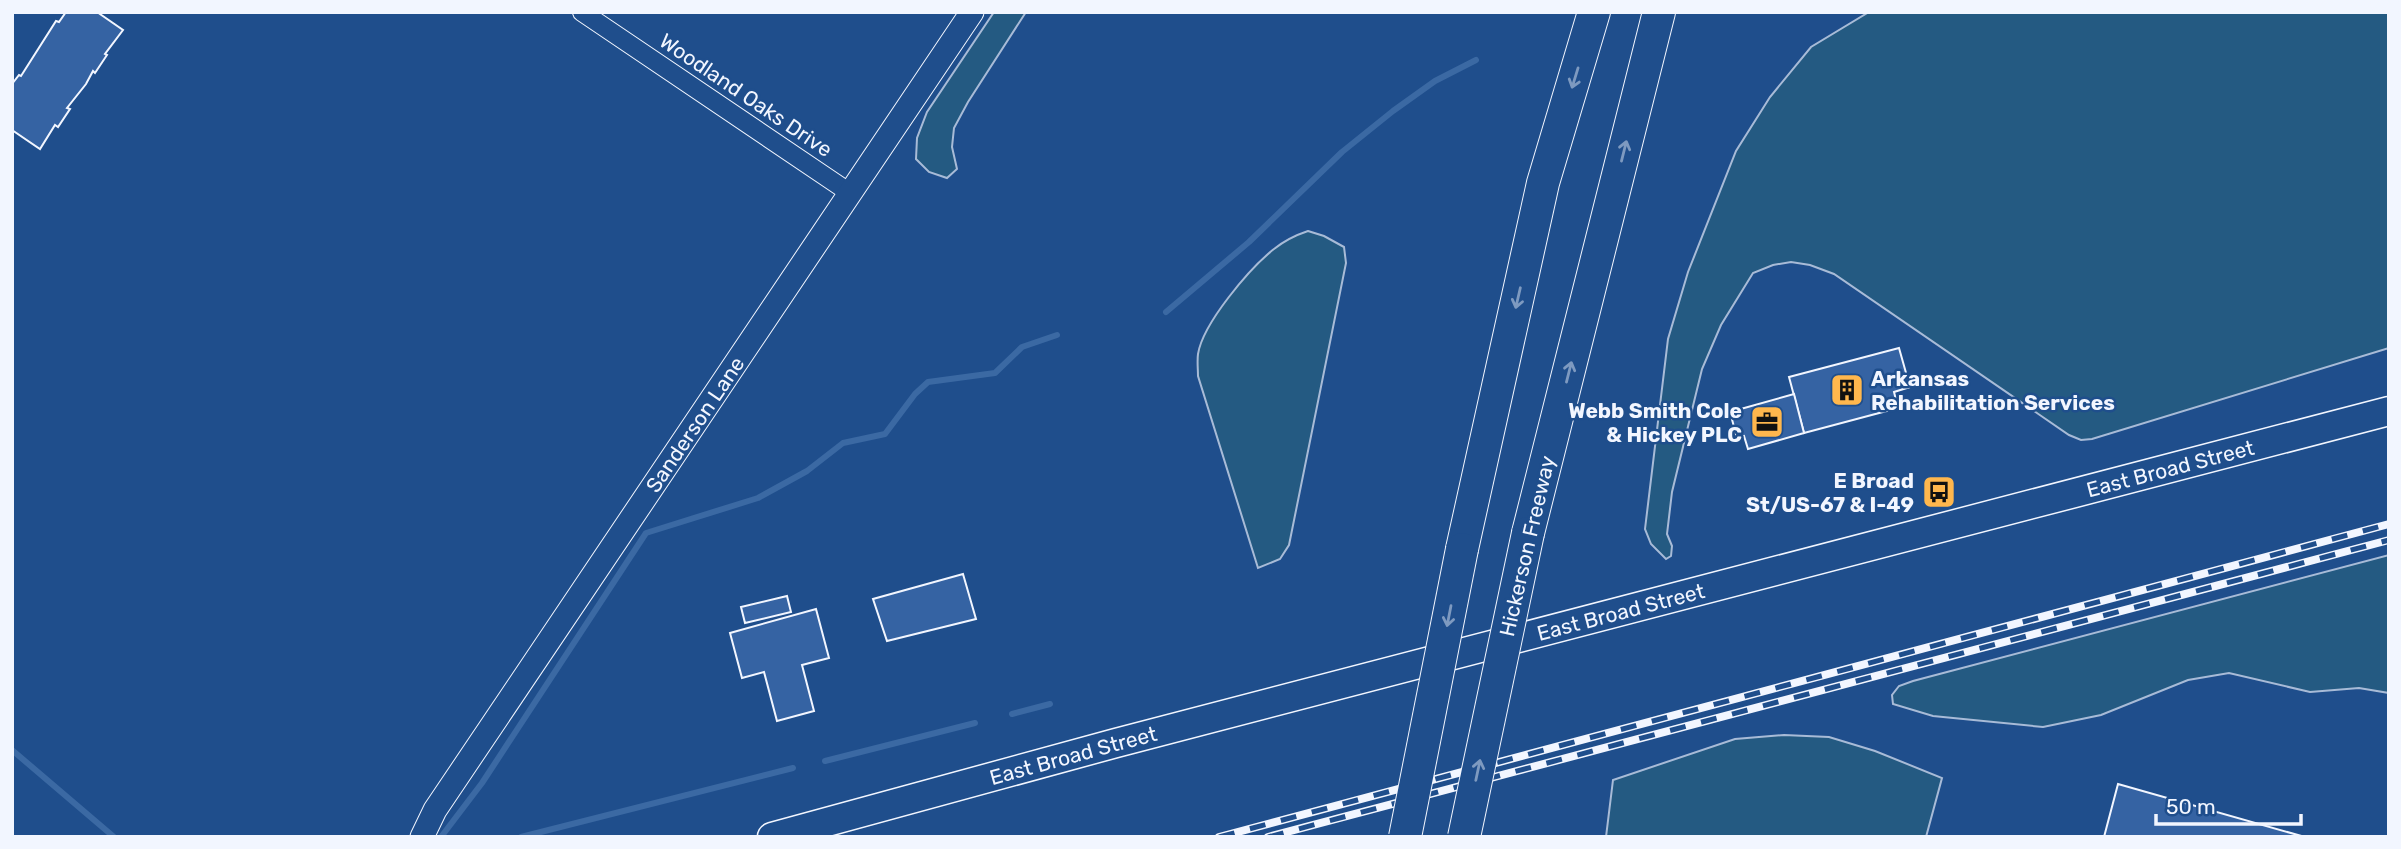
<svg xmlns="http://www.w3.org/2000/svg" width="2401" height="849" font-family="Rubik,sans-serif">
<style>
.green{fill:#245a82;stroke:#a8bbd7;stroke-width:2}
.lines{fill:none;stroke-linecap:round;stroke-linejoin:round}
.stream{stroke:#3b69a3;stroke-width:6}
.building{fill:#3563a3;stroke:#f2f6ff;stroke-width:2}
.minor-casing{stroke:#f2f6ff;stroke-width:20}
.tertiary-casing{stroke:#f2f6ff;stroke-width:25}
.primary-casing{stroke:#f2f6ff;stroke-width:31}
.motorway-casing{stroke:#f2f6ff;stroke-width:34}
.minor{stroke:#1f4e8c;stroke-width:18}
.tertiary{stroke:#1f4e8c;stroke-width:23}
.primary{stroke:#1f4e8c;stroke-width:28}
.motorway{stroke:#1f4e8c;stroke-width:32}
.rail-casing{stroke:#f2f6ff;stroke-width:8}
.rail{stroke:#1f4e8c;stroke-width:5;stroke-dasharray:16;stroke-linecap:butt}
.motorway-bridge-casing{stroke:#f2f6ff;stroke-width:34;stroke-linecap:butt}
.motorway-bridge{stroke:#1f4e8c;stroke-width:32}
.oneway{stroke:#7e9ac0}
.labels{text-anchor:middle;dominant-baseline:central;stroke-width:5;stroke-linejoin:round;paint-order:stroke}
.street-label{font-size:21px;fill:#f2f6ff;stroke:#1f4e8c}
.poi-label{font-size:21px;font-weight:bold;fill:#f2f6ff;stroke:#1f4e8c;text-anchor:end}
</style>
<rect width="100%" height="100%" fill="#1f4e8c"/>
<g class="green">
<path d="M 994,12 L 1026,12 L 968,102 L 954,128 L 952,147 L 957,169 L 947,178 L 929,172 L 916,159 L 917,138 L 927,112 Z"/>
<path d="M 1869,12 L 2389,12 L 2389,348 L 2092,439 L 2081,440 L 2069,435 L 1834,274 L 1810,265 L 1791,262 L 1773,265 L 1753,273 L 1721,325 L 1702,369 L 1672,492 L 1667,534 L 1672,546 L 1671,556 L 1666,559 L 1651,544 L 1645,529 L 1668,339 L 1688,272 L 1736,151 L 1770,97 L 1811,47 Z"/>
<path d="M 1308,231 L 1324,236 L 1344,247 L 1346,263 L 1289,545 L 1280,559 L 1258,568 L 1198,376 C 1198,369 1197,361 1198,354 C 1203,323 1250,268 1274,249 C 1284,241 1296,235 1308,231 Z"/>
<path d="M 2389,555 L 2389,693 L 2359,688 L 2310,692 L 2229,673 L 2188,680 L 2101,715 L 2043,727 L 1933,716 L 1893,704 L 1892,695 L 1899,686 L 1913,681 Z"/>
<path d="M 1784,735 L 1829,737 L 1875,751 L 1942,778 L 1926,837 L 1606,837 L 1613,780 L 1735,739 Z"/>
</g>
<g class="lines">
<g class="stream">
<path d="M 1166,312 L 1249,242 L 1342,152 L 1393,111 L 1435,81 L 1476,60"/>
<path d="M 1012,714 L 1050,704"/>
<path d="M 12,750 L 114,837"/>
<path d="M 825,761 L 975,723"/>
<path d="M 441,837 L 482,783 L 646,533 L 758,498 L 807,471 L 843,443 L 885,434 L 915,394 L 928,382 L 995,373 L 1022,347 L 1057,335"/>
<path d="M 521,837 L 793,768"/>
</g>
</g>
<g class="building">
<path d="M 66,12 L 97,12 L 123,30 L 105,54 L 107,55 L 95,73 L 93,71 L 86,84 L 67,108 L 70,109 L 58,127 L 55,125 L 40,149 L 12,130 L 12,84 L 19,75 L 21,76 L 56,21 L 59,22 Z"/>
<path d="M 1899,348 L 1910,387 L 1894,392 L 1898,408 L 1804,433 L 1789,377 Z"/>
<path d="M 1794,394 L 1804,433 L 1748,449 L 1744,436 L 1737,438 L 1730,412 Z"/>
<path d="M 963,574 L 976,619 L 887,641 L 873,599 Z"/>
<path d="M 787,596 L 791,612 L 745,623 L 741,607 Z"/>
<path d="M 816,609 L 829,658 L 802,665 L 814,711 L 777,721 L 764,672 L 742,678 L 730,633 Z"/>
<path d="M 2118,784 L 2305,837 L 2104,837 Z"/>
</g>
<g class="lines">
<defs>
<path id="minor" d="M 582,12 L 850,193"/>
<g id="tertiary">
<path id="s1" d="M 422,837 L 435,810 L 972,12"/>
</g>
<g id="primary">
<path id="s2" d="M 772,837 L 1116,743 L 2389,411"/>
</g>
<g id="motorway">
<path d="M 1528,533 L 1659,12"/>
<path d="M 1462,549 L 1543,183 L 1594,12"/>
</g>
</defs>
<use href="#minor" class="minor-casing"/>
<use href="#tertiary" class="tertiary-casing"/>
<use href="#primary" class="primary-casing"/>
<use href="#motorway" class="motorway-casing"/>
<use href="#minor" class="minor"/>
<use href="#tertiary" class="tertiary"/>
<use href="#primary" class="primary"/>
<use href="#motorway" class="motorway"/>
<defs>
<g id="rail">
<path d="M 1219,837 L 2389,524"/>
<path d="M 1268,837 L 2389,540"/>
</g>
</defs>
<use href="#rail" class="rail-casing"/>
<use href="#rail" class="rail"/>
<defs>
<g id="motorway-bridge">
<path d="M 1405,837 L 1462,549"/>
<path d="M 1464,837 L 1528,533"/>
</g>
</defs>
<use href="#motorway-bridge" class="motorway-bridge-casing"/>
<use href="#motorway-bridge" class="motorway-bridge"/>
</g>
<defs><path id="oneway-shaft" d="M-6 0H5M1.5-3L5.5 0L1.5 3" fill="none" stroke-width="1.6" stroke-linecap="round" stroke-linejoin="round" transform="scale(1.75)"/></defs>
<g class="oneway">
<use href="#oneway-shaft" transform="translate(1575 78) rotate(107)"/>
<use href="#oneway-shaft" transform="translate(1624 151) rotate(-76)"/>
<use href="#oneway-shaft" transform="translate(1518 298) rotate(103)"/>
<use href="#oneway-shaft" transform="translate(1569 372) rotate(-76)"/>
<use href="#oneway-shaft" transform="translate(1449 616) rotate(101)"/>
<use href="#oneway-shaft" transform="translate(1478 770) rotate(-78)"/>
</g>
<defs>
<symbol id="building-square" viewBox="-11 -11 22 22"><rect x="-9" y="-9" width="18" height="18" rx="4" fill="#ffb74d" stroke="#1f4e8c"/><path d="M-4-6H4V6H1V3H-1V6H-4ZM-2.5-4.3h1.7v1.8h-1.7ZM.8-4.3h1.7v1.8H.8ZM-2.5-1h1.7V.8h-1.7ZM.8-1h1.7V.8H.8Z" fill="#111"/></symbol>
<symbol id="office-square" viewBox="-11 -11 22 22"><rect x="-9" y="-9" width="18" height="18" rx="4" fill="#ffb74d" stroke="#1f4e8c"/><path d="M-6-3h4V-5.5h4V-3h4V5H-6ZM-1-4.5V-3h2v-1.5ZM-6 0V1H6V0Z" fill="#111"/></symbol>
<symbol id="bus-square" viewBox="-11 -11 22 22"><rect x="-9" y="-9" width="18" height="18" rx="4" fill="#ffb74d" stroke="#1f4e8c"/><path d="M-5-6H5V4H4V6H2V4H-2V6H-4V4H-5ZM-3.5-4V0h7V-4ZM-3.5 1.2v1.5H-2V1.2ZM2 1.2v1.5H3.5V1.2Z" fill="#111"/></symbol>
</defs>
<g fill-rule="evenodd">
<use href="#building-square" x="1828" y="371" width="38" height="38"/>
<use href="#office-square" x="1748" y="403" width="38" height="38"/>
<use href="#bus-square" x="1920" y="473" width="38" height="38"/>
</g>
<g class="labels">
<g class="street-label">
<text transform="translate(746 95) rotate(34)">Woodland Oaks Drive</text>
<text stroke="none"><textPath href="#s1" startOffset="495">Sanderson Lane</textPath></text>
<text stroke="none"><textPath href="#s2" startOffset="1446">East Broad Street</textPath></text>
<text transform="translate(1527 546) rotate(-77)">Hickerson Freeway</text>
<text stroke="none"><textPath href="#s2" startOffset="878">East Broad Street</textPath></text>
<text stroke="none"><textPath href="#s2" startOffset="312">East Broad Street</textPath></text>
</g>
<g class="poi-label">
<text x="1871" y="378" text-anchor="start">Arkansas<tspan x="1871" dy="24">Rehabilitation Services</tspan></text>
<text x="1742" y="410">Webb Smith Cole<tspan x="1742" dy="24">&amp; Hickey PLC</tspan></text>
<text x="1914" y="480">E Broad<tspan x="1914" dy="24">St/US-67 &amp; I-49</tspan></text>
</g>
</g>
<rect width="2401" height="849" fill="none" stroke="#f2f6ff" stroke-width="28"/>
<path d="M2156 814v10h145v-10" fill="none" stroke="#f2f6ff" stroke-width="3.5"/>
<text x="2166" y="814" font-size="21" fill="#f2f6ff" stroke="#1f4e8c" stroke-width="5" paint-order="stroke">50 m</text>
</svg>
